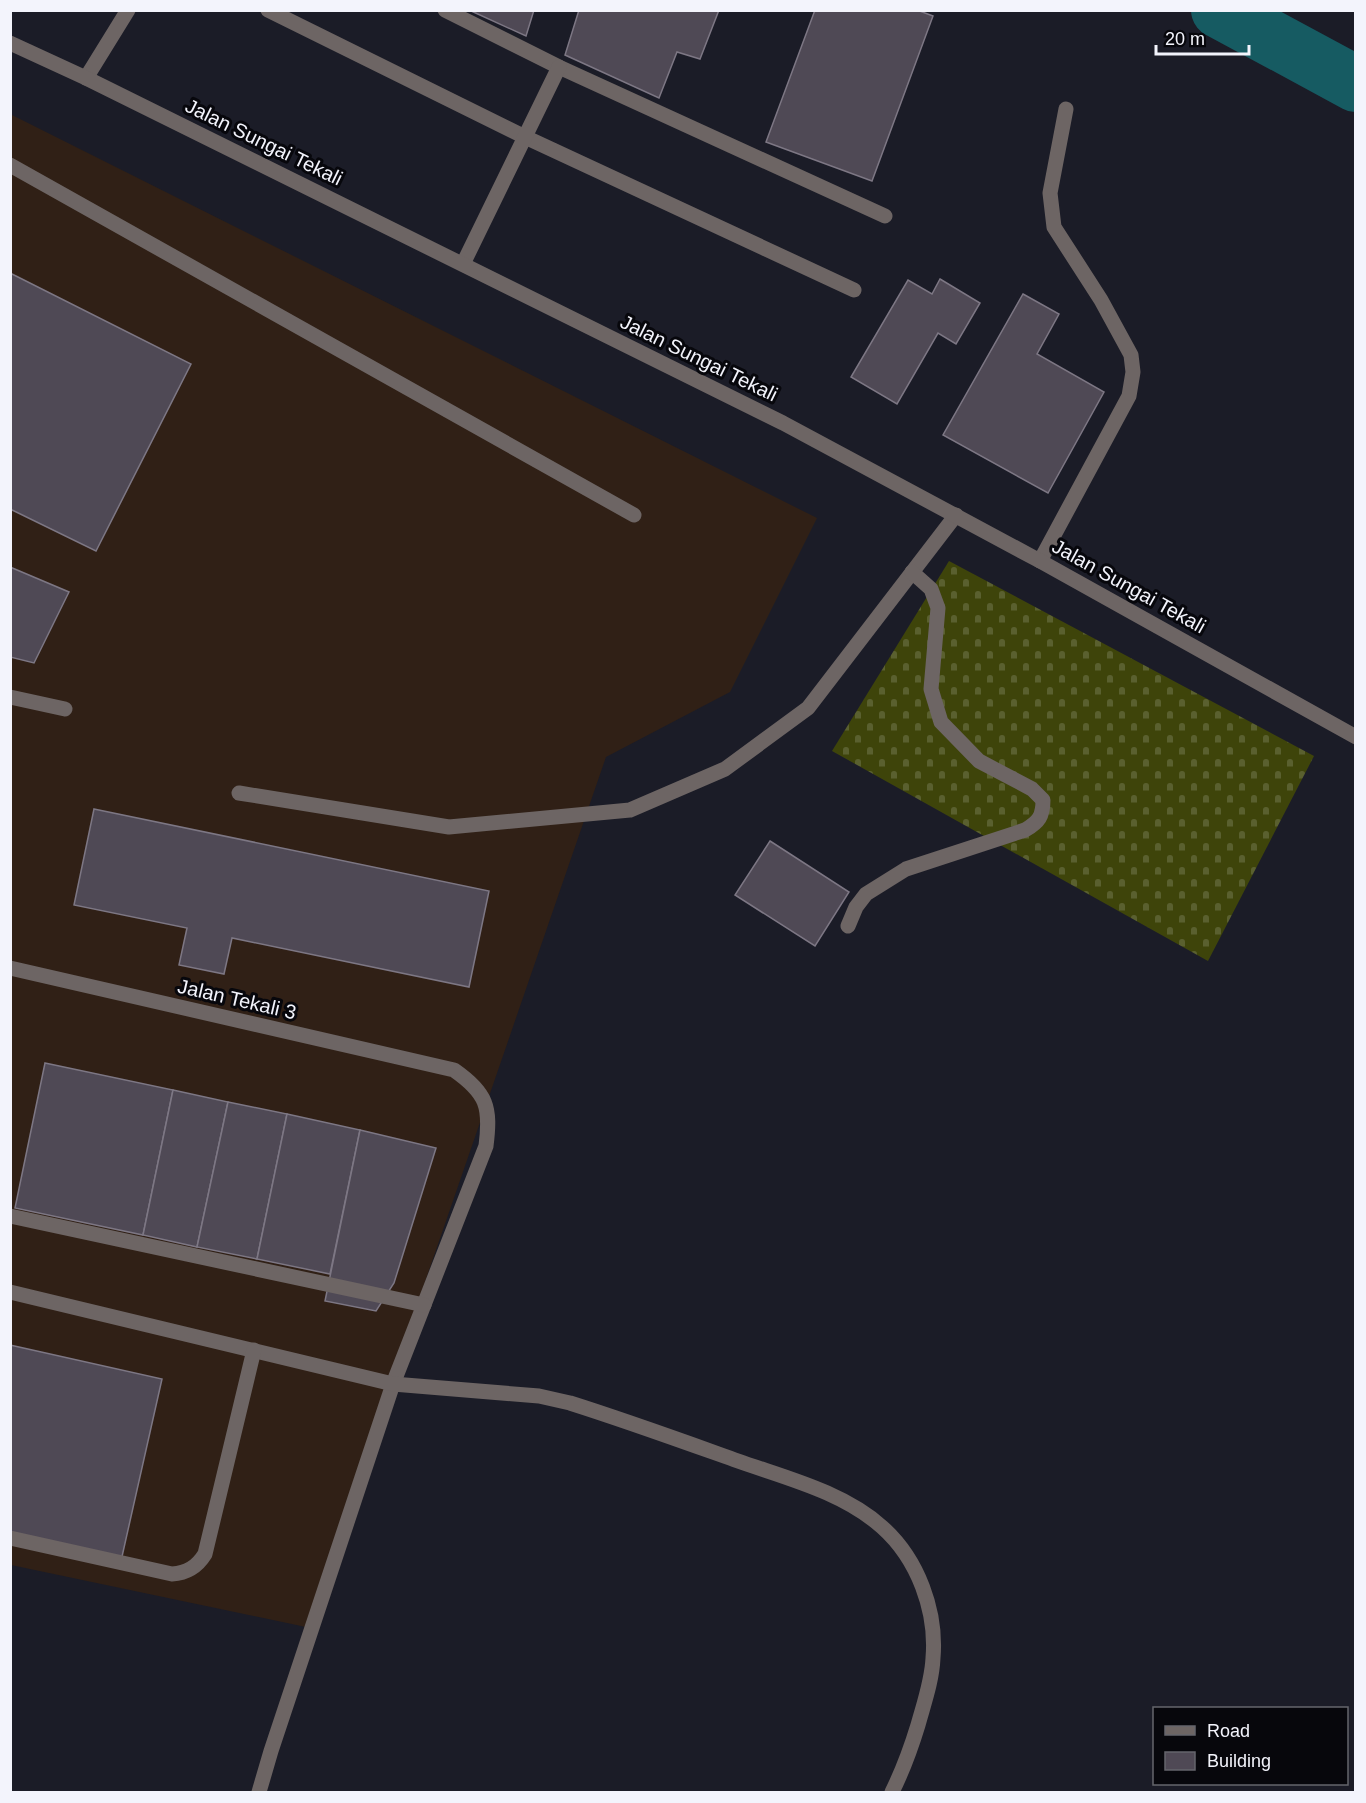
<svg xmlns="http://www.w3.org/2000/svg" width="1366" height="1803" font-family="Arial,sans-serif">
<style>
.industrial{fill:#302016}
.cemetery{fill:url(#cemetery-stones)}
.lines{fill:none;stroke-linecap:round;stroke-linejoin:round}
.river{stroke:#165b62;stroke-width:56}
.building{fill:#4f4955;stroke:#7d7784;stroke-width:1.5}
.service{stroke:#6d6564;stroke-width:15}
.tertiary{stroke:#6d6564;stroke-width:15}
.labels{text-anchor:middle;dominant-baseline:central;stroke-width:6;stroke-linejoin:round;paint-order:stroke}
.street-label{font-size:20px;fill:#f3f4fc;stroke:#07070c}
</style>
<defs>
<pattern id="cemetery-stones" width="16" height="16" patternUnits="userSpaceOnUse" patternTransform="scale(1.5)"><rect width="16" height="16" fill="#3e440a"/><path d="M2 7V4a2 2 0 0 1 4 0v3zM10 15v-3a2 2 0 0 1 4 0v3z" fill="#5a602f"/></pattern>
</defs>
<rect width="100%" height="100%" fill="#1b1c27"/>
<path class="industrial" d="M 10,114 L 817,518 L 730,692 L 606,757 L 306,1627 L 11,1565 Z"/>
<path class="cemetery" d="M 949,561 L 1314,756 L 1208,961 L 832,751 Z"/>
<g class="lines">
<path class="river" d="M 1219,10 L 1356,84"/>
</g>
<g class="building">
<path d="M 469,10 L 534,10 L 526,36 Z"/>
<path d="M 579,10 L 719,10 L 700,59 L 677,52 L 659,98 L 565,55 Z"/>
<path d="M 815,10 L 917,10 L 933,16 L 872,181 L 766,142 Z"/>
<path d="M 10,273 L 191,364 L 96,551 L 10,509 Z"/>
<path d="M 940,279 L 980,303 L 956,344 L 938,333 L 897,404 L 851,377 L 908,280 L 932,294 Z"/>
<path d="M 1023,294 L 1059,314 L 1037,354 L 1104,392 L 1048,493 L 943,435 Z"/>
<path d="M 10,567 L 69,592 L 34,663 L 10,657 Z"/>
<path d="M 94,809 L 489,891 L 469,987 L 232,938 L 224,974 L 179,965 L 187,928 L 74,905 Z"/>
<path d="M 770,841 L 849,892 L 815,946 L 735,895 Z"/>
<path d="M 45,1063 L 173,1090 L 143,1235 L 15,1208 Z"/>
<path d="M 173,1090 L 228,1102 L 197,1247 L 143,1235 Z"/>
<path d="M 228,1102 L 287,1114 L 257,1259 L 197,1247 Z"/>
<path d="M 287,1114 L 360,1130 L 330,1274 L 257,1259 Z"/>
<path d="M 360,1130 L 436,1148 L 394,1283 L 376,1311 L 325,1301 Z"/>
<path d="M 10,1345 L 162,1379 L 121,1561 L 10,1536 Z"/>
</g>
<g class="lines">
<g class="service">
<path d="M 268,10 L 525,137 L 854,290"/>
<path d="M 445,10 L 559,67 L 885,216"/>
<path d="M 86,78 L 128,10"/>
<path d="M 10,165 L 634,515"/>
<path d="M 463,264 L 559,67"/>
<path d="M 1040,561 L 1129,396 L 1133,372 L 1131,355 L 1101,300 L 1054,227 L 1050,193 L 1066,109"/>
<path d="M 10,697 L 65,709"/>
<path d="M 239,793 L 449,827 L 630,810 L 725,769 L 808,708 L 956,515"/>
<path d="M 848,926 L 856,907 L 866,894 L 906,869 L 1025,830 C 1039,822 1043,816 1043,800 L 1032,789 L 979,761 L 941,722 L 931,689 L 938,608 L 931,589 L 912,572"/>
<path d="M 10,968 L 454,1070 C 487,1093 491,1107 486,1146 L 393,1384 L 271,1751 L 259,1792"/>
<path d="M 10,1216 L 424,1305"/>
<path d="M 10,1292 L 393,1384 L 539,1396 L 570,1403 C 627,1421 682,1441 738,1461 C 786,1478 843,1492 882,1527 C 918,1559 937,1611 933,1658 C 932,1681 924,1703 918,1725 C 911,1748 903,1770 892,1792"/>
<path d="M 10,1538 L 172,1574 C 187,1573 197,1567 205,1554 L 254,1350"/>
</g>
<path class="tertiary" d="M 10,43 L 86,78 L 783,423 L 1040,561 L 1356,737"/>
</g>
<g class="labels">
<g class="street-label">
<text transform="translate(264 142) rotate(26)">Jalan Sungai Tekali</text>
<text transform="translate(699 358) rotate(26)">Jalan Sungai Tekali</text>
<text transform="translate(1129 586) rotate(29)">Jalan Sungai Tekali</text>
<text transform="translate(237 999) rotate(13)">Jalan Tekali 3</text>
</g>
</g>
<rect width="1366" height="1803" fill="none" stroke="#f3f4fc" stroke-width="24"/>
<rect x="1153" y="1707" width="195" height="78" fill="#07070c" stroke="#65666c" stroke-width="1.5"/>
<rect x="1165" y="1726" width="30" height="9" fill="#6d6564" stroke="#65666c" stroke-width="1.5"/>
<text x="1207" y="1737" font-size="18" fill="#f3f4fc">Road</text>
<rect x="1165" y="1752" width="30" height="18" fill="#4f4955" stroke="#65666c" stroke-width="1.5"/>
<text x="1207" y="1767" font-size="18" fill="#f3f4fc">Building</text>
<path d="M1156 45v9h93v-9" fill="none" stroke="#f3f4fc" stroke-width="3"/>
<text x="1165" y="45" font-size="18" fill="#f3f4fc" stroke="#07070c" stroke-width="4.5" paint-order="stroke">20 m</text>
</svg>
